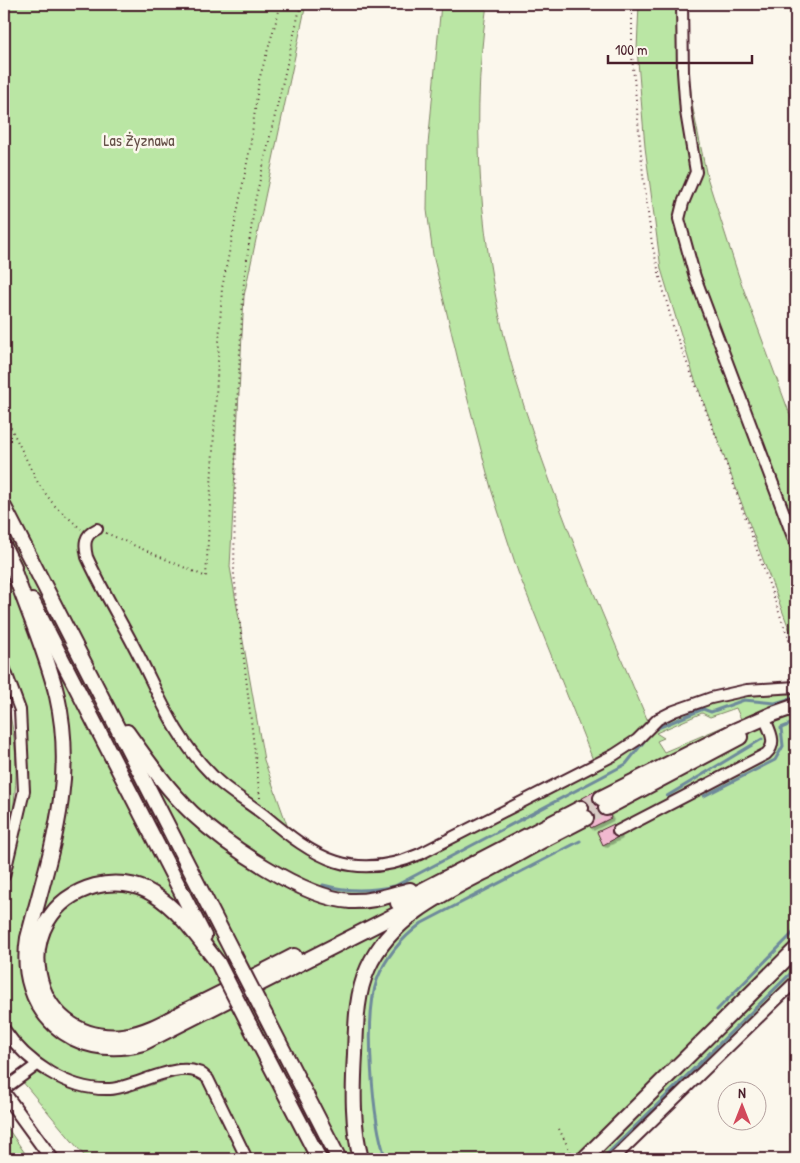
<svg xmlns="http://www.w3.org/2000/svg" width="800" height="1163" font-family="'Patrick Hand',sans-serif">
<style>
.green{fill:#bae6a4;stroke:#828268;fill-rule:evenodd}
.lines{fill:none;stroke-linecap:round;stroke-linejoin:round}
.stream{stroke:#6e8a9b;stroke-width:3}
.building{fill:#f1b9d0;stroke:#4a1f2b;filter:url(#shadow)}
.highway-tunnel{stroke:#d8ccc5;stroke-width:14;stroke-dasharray:14 7;stroke-linecap:butt}
.minor-casing{stroke:#4a1f2b;stroke-width:14}
.major-casing{stroke:#4a1f2b;stroke-width:16}
.highway-casing{stroke:#4a1f2b;stroke-width:18}
.path{stroke:#4a1f2b;stroke-width:2;stroke-dasharray:1 4;stroke-linecap:butt}
.minor{stroke:#fbf7ec;stroke-width:10}
.major{stroke:#fbf7ec;stroke-width:12}
.highway{stroke:#fbf7ec;stroke-width:14}
.highway-bridge-casing{stroke:#4a1f2b;stroke-width:18;stroke-linecap:butt}
.highway-bridge{stroke:#fbf7ec;stroke-width:14}
.labels{text-anchor:middle;dominant-baseline:central;stroke-width:5;stroke-linejoin:round;paint-order:stroke}
.park-label{font-size:16px;fill:#665149;stroke:#fbf7ec}
</style>
<defs>
<filter id="shadow"><feDropShadow dx="2.5" dy="2.5" stdDeviation="0" flood-color="#0004"/></filter>
</defs>
<rect width="100%" height="100%" fill="#fbf7ec"/>
<filter id="ink" filterUnits="userSpaceOnUse"><feTurbulence type="fractalNoise" baseFrequency=".02" numOctaves="2"/><feDisplacementMap in="SourceGraphic" scale="10" xChannelSelector="R" yChannelSelector="G"/><feConvolveMatrix kernelMatrix="1 2 1 2 8 2 1 2 1" color-interpolation-filters="sRGB"/></filter>
<g filter="url(#ink)">
<g class="green">
<path d="M 4,4 L 306,4 L 244,296 L 230,567 L 264,760 L 287,825 L 310,844 L 347,861 L 395,862 L 595,765 L 518,572 L 492,492 L 463,381 L 433,255 L 427,210 L 428,145 L 441,4 L 487,4 C 468,137 482,278 524,406 C 559,515 605,620 650,726 L 711,698 L 796,687 L 796,981 L 613,1159 L 254,1159 L 214,1078 L 201,1068 L 190,1066 L 122,1087 L 83,1084 L 56,1071 L 35,1056 L 21,1044 L 4,1022 L 4,873 L 19,820 L 25,749 L 8,665 L 4,657 ZM 736,708 L 741,719 L 664,752 L 657,741 L 664,738 L 656,733 L 702,713 L 710,717 Z"/>
<path d="M 639,4 L 688,4 L 687,57 L 693,109 L 707,177 L 739,277 L 796,431 L 796,647 L 694,377 L 661,269 L 645,147 L 637,49 Z"/>
<path d="M 4,694 C 22,750 18,799 4,855 Z"/>
<path d="M 37,1071 C 59,1084 96,1101 121,1094 C 145,1088 167,1078 192,1074 L 202,1080 L 240,1159 L 87,1159 L 22,1081 Z"/>
<path d="M 4,1123 L 29,1159 L 4,1159 Z"/>
</g>
<g class="lines">
<g class="stream">
<path d="M 653,730 L 703,709 L 711,712 L 744,700 L 775,703 L 796,697"/>
<path d="M 667,796 L 762,739"/>
<path d="M 704,796 L 775,760 L 783,746 L 781,728 L 796,722"/>
<path d="M 323,885 C 349,892 370,891 395,886 L 626,764 L 649,735"/>
<path d="M 717,1010 L 796,930"/>
<path d="M 386,1159 C 372,1121 364,1018 377,980 C 386,956 402,938 422,923 L 580,841"/>
<path d="M 602,1159 L 796,968"/>
</g>
</g>
<g class="building">
<path d="M 597,790 L 611,818 L 591,828 L 577,801 Z"/>
<path d="M 614,824 L 620,836 L 603,845 L 597,832 Z"/>
</g>
<g class="lines">
<g class="highway-tunnel">
<path d="M 581,808 L 601,798"/>
<path d="M 586,818 L 606,808"/>
</g>
<defs>
<g id="minor">
<path d="M 682,4 L 683,72 L 686,112 L 696,172 L 683,203 L 679,219 L 695,277 L 796,545"/>
<path d="M 97,529 C 84,535 84,544 87,557 C 103,592 123,624 140,658 C 162,702 176,739 213,776 C 227,791 248,802 264,815 C 315,858 353,883 420,854 L 614,755 L 637,740 L 658,719 L 674,711 L 711,698 L 747,690 L 796,687"/>
<path d="M 4,667 L 20,710 L 24,791 L 4,876"/>
<path d="M 618,831 L 766,754 C 776,745 772,735 767,724"/>
<path d="M 4,1029 C 26,1062 68,1091 110,1089 C 139,1087 186,1054 208,1079 L 247,1159"/>
<path d="M 4,1089 L 37,1065"/>
<path d="M 613,1159 L 796,981"/>
</g>
<path id="major" d="M 4,1093 L 52,1159"/>
<g id="highway">
<path d="M 4,507 L 234,955"/>
<path d="M 4,547 L 14,567"/>
<path d="M 10,560 C 25,605 46,650 57,696 C 77,783 49,856 28,938 C 16,1010 73,1063 143,1043 L 415,905 L 439,896"/>
<path d="M 32,601 L 204,936"/>
<path d="M 127,732 C 147,760 167,789 192,813 C 226,845 303,898 350,901 C 371,902 390,895 410,890"/>
<path d="M 601,798 L 732,732 L 773,714 L 796,706"/>
<path d="M 606,808 L 740,737"/>
<path d="M 398,903 L 581,808"/>
<path d="M 218,963 C 199,939 180,910 153,894 C 136,883 114,881 95,886 C 3,911 28,1046 123,1036 C 147,1033 168,1020 189,1009 C 224,992 259,974 294,956"/>
<path d="M 265,1015 L 339,1159"/>
<path d="M 249,1024 L 319,1159"/>
<path d="M 361,1159 C 352,1125 353,1089 355,1054 C 356,1025 356,994 368,968 C 391,916 448,891 496,866 C 526,849 556,833 586,818"/>
<path d="M 584,1159 L 796,949"/>
</g>
</defs>
<use href="#minor" class="minor-casing"/>
<use href="#major" class="major-casing"/>
<use href="#highway" class="highway-casing"/>
<g class="path">
<path d="M 632,4 L 632,56 L 643,175 L 652,244 L 660,277 L 674,330 L 720,446 L 796,660"/>
<path d="M 4,414 L 39,485 L 54,505 L 81,529"/>
<path d="M 106,533 L 206,577 L 222,288 L 250,148 L 259,80 L 281,4"/>
<path d="M 260,798 L 234,574 L 236,423 L 244,280 L 255,201 L 301,4"/>
<path d="M 559,1129 L 573,1157"/>
</g>
<use href="#minor" class="minor"/>
<use href="#major" class="major"/>
<use href="#highway" class="highway"/>
<defs>
<g id="highway-bridge">
<path d="M 234,955 L 265,1015"/>
<path d="M 218,963 L 249,1024"/>
</g>
</defs>
<use href="#highway-bridge" class="highway-bridge-casing"/>
<use href="#highway-bridge" class="highway-bridge"/>
</g>
</g>
<g class="labels">
<g class="park-label">
<text x="139" y="140">Las Żyznawa</text>
</g>
</g>
<rect width="800" height="1163" fill="none" stroke="#fbf7ec" stroke-width="20"/>
<rect x="10" y="10" width="780" height="1143" fill="none" stroke="#4a1f2b" stroke-width="2" filter="url(#ink)"/>
<g transform="translate(742 1106)"><circle r="24" fill="#fbf7ec" stroke="#b4a19f"/>
<path d="M0-4L9 19L0 12L-9 19Z" fill="#d1495b"/>
<text y="-8" font-size="14" font-weight="bold" text-anchor="middle" fill="#4a1f2b">N</text>
</g>
<path d="M608 55v8h144v-8" fill="none" stroke="#4a1f2b" stroke-width="2.5"/>
<text x="615" y="55" font-size="15" fill="#4a1f2b" stroke="#fbf7ec" stroke-width="4" paint-order="stroke">100 m</text>
</svg>
